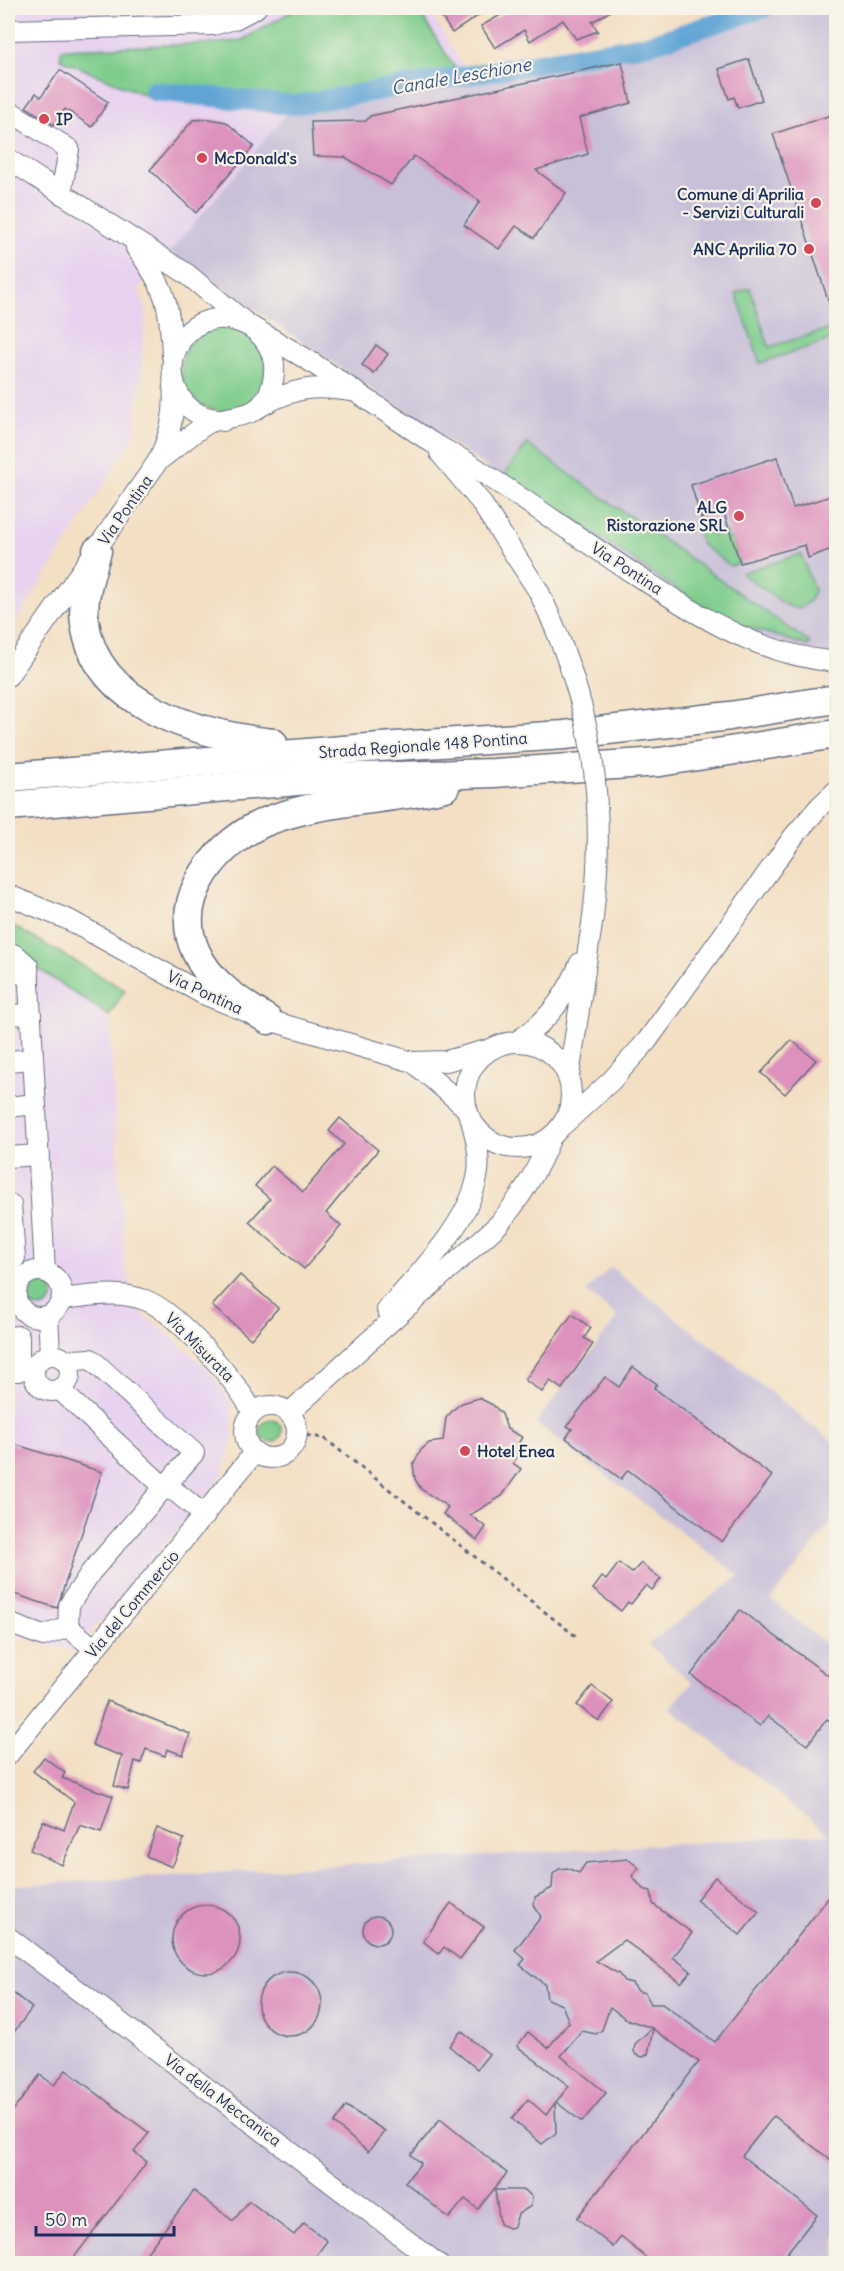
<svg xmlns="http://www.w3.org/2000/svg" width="844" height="2271" font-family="Delius,sans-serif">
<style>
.built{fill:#e7d2ef}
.industrial{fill:#c8bfd8}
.green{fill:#7ecc8c;stroke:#4c7e75;stroke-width:1.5}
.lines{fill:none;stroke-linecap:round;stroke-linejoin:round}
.canal{stroke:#61a4d6;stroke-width:20}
.building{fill:#dd91bd}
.minor-casing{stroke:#676d81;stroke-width:22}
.highway-casing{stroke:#676d81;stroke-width:31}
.path{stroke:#676d81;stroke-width:3;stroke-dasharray:4.5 4.5;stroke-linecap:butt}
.minor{stroke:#fff;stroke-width:20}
.highway{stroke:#fff;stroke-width:28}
.minor-bridge-casing{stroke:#676d81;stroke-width:22;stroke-linecap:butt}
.minor-bridge{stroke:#fff;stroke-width:20}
.poi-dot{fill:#d1495b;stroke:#f7f3e8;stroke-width:2}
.labels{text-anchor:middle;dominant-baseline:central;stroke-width:4.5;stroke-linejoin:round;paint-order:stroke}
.poi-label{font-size:16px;font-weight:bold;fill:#1b2f5e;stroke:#f7f3e8;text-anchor:start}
.street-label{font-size:16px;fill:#1b2f5e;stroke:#f7f3e8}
.water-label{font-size:18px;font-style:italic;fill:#345888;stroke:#f7f3e8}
</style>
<rect width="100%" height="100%" fill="#f7f3e8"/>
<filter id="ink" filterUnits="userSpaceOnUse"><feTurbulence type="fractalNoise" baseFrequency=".0167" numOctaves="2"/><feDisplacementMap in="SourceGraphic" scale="12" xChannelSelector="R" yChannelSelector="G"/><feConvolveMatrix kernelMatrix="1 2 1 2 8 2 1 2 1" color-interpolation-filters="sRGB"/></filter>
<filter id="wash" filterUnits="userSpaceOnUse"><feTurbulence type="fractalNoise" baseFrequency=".008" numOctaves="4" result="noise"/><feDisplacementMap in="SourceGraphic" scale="24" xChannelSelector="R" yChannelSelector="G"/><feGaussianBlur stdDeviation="1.35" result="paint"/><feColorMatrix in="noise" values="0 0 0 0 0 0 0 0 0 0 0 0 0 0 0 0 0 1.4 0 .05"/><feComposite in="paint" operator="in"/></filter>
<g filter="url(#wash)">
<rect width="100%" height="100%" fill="#f3dfc3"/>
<g class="built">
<path d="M 8,8 L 428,8 L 468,75 L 294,105 L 138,289 L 147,310 L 135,435 L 8,634 Z"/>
<path d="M 8,923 L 125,990 L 109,1016 L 125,1268 L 141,1312 L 205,1366 L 231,1402 L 233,1436 L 221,1479 L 74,1652 L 8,1633 Z"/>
</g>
<g class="industrial">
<path d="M 764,8 L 836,8 L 836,657 L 732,631 L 574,527 L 170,252 L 294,105 L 650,44 Z"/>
<path d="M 611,1267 L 836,1444 L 836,1516 L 771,1600 L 836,1652 L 836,2263 L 8,2264 L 8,1886 L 829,1834 L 670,1708 L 692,1683 L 648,1644 L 740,1576 L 536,1423 L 618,1317 L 586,1291 Z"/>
</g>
<g class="green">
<path d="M 297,8 L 417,8 L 457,71 L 292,101 L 153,85 L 149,97 L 60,59 L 62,49 L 222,43 L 242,40 Z"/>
<path d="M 750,288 L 769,347 L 836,327 L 836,338 L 760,363 L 736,293 Z"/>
<circle cx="223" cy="369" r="42"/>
<path d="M 527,444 L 810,643 L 808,646 L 748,627 L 745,632 L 679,591 L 505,473 Z"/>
<path d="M 708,522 L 713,535 L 726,532 L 728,539 L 732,539 L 740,563 L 731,566 L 702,545 L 696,527 Z"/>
<path d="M 801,554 L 814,590 L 810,601 L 798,609 L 786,605 L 741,573 Z"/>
<path d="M 8,923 L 125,990 L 109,1016 L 38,969 L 27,956 L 8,946 Z"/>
<circle cx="39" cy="1294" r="14"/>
<circle cx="271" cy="1431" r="11"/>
</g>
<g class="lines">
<path class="canal" d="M 154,91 L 294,105 L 650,44 L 764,8"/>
</g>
<g id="blocks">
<g class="building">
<path d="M 436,8 L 490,8 L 452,33 Z"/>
<path d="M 513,8 L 616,8 L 592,22 L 598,31 L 576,39 L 563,20 L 530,41 L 524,30 L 495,48 L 481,26 Z"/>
<path d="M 749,59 L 762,100 L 738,108 L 734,97 L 729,99 L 719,69 Z"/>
<path d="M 622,62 L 631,103 L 579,118 L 588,154 L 536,170 L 566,193 L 534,238 L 516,226 L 499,249 L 464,225 L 480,201 L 414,156 L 391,185 L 345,157 L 313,156 L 311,122 L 366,121 L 370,116 Z"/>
<path d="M 60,70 L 108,102 L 92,127 L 65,109 L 54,125 L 26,107 L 36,93 L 41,97 Z"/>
<path d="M 837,113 L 837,317 L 834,318 L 773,134 Z"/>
<path d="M 210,119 L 226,122 L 254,146 L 196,213 L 150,170 L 193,120 Z"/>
<path d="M 376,345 L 388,354 L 374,374 L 362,365 Z"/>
<path d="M 777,457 L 793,508 L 837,494 L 837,547 L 808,558 L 805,545 L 740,563 L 724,513 L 701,518 L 691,485 Z"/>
<path d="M 791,1040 L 816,1060 L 785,1094 L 761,1073 Z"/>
<path d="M 340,1118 L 378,1150 L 326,1213 L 341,1226 L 304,1269 L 249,1222 L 270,1199 L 255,1186 L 272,1166 L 303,1192 L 344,1144 L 329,1131 Z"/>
<path d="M 240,1275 L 278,1308 L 251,1339 L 212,1306 Z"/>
<path d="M 572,1314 L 591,1328 L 584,1338 L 593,1344 L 562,1389 L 550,1381 L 542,1392 L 525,1380 Z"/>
<path d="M 633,1367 L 657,1384 L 654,1388 L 772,1476 L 722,1542 L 628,1470 L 621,1479 L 566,1438 L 572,1429 L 567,1426 L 605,1377 L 619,1387 Z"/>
<path d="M 479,1398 L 493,1405 L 502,1414 L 507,1429 L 522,1437 L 519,1442 L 521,1452 L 513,1463 L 521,1469 L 502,1496 L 470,1515 L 486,1527 L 477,1540 L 443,1514 L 448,1507 L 421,1489 L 415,1479 L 413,1465 L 421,1450 L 429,1443 L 443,1441 L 446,1418 L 454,1409 L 462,1403 Z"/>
<path d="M 8,1442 L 102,1472 L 57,1608 L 8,1592 Z"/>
<path d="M 619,1563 L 632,1573 L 641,1563 L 661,1579 L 652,1590 L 646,1585 L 631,1604 L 628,1602 L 621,1611 L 593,1589 L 602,1577 L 606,1580 Z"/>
<path d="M 740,1610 L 837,1682 L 837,1726 L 827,1719 L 807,1745 L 768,1716 L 760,1726 L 691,1675 Z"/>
<path d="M 592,1686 L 613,1702 L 599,1721 L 577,1705 Z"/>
<path d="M 107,1701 L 190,1734 L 183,1755 L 167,1749 L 165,1756 L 146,1749 L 141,1763 L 135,1761 L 128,1790 L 114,1786 L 122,1756 L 92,1745 Z"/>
<path d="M 44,1757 L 65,1773 L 62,1778 L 113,1796 L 101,1832 L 80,1825 L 62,1865 L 30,1850 L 43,1821 L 64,1830 L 74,1802 L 33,1771 Z"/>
<path d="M 157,1828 L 184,1839 L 172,1867 L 146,1856 Z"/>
<path d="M 628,1859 L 639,1868 L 632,1876 L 643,1889 L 651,1891 L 653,1904 L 692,1933 L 673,1957 L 691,1971 L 681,1983 L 624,1940 L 596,1961 L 619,1974 L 624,1981 L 632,1983 L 638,1991 L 645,1993 L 651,2004 L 662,2004 L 715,2042 L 837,1887 L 837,2165 L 774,2116 L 742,2156 L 817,2215 L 778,2264 L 654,2264 L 621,2237 L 613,2247 L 577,2218 L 699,2062 L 653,2029 L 648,2054 L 643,2057 L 636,2055 L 634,2051 L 635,2044 L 652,2028 L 626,2019 L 610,2007 L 602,2030 L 596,2034 L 582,2031 L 561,2056 L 606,2093 L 582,2122 L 556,2102 L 569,2086 L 517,2046 L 528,2032 L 548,2048 L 569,2022 L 562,2005 L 547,1999 L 545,1985 L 520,1965 L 525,1959 L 515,1950 L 541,1917 L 534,1905 L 535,1897 L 552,1888 L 553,1874 L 559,1869 L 567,1868 L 579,1873 L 586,1863 Z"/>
<path d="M 715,1877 L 759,1912 L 740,1935 L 696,1900 Z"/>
<path d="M 451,1903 L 484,1927 L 460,1959 L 444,1947 L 439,1954 L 423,1941 Z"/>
<circle cx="206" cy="1939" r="34"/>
<circle cx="377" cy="1930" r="14"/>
<circle cx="290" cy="2004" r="32"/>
<path d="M 8,1989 L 32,2008 L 8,2040 Z"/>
<path d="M 461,2031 L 489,2054 L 477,2069 L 449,2046 Z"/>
<path d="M 66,2070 L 149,2133 L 134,2152 L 147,2162 L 69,2264 L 8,2264 L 8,2117 L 40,2075 L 54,2085 Z"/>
<path d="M 528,2099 L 546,2115 L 555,2103 L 556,2133 L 542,2144 L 512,2119 Z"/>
<path d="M 346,2106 L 385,2131 L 368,2152 L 334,2123 Z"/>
<path d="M 440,2119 L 507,2173 L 478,2209 L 465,2199 L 449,2218 L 405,2182 L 421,2163 L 411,2155 Z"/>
<path d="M 495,2190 L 525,2190 L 532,2197 L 531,2206 L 518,2214 L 514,2227 L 508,2228 L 500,2224 Z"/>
<path d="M 194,2191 L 233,2221 L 249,2201 L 294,2235 L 304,2223 L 327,2241 L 310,2264 L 138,2264 Z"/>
</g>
</g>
</g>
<g filter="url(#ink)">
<use href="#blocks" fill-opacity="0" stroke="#676d81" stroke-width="1.5"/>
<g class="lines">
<defs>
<g id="minor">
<path d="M 8,30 L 213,25 L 235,19 L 256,8"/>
<path d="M 8,110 L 69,149 L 61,194"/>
<path d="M 8,159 L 187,274 L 247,324 L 308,360 L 431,442 L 465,461 C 521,497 575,535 631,572 C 699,615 754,654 836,662"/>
<path d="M 136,248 C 167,289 170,306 172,356"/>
<path d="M 261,406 C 294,388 313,385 350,391"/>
<path d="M 440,453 L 480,501 L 539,592"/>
<path d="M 158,461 C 174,449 189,436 205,425 C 227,411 260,426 272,385 C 289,323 201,291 176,350 C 167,373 176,405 201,415 C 207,418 216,419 223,421"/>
<path d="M 8,676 L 158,461 C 170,435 176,413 173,385"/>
<path d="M 8,895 L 69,920 L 203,994 L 268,1020 L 413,1062 L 446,1061 L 491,1049"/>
<path d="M 8,952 L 17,956 L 28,966 L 45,1272"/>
<path d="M 8,969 L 29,977"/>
<path d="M 8,1015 L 31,1014"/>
<path d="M 517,1041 C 547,1023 567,995 580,963"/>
<circle cx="518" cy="1095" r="53"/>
<path d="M 8,1061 L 33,1059"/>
<path d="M 413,1062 L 467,1109"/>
<path d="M 569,1076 L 593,917"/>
<path d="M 8,1107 L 36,1104"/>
<path d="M 564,1124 L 611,1081 L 647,1041 L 794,836 L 820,806 L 836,791"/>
<path d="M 8,1157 L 39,1155"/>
<path d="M 8,1266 L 15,1258 L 11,1205"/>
<circle cx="39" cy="1294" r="23"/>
<path d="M 62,1299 C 89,1296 118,1290 145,1300 C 176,1311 239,1383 253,1413"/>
<path d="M 387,1310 C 417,1276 468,1224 477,1178 C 481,1161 477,1141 472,1124"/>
<path d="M 48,1315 L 50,1355"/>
<path d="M 8,1337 L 19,1336 L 19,1371 L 8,1371"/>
<circle cx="52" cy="1373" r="18"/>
<path d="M 67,1363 L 71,1360 L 91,1359 L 194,1453 L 91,1572 L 69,1605 L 68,1627"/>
<path d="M 59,1389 L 165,1488 L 176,1492 L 205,1516"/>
<circle cx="271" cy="1432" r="26"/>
<path d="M 289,1413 L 498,1225 C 521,1198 538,1170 551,1137"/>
<path d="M 8,1623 L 43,1636 L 68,1627 L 95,1649"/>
<path d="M 8,1755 L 255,1452"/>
<path d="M 8,1937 L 438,2264"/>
</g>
<g id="highway">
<path d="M 97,551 C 91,573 81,600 85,623 C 96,708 203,735 273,743"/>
<path d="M 8,777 L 380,747 L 564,735 L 730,716 L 836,699"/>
<path d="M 8,806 L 332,778 L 494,773 L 660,762 L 836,734"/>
<path d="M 268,1020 C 240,1002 210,984 196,952 C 170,897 220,839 270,820 C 325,799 388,801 445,787"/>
</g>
</defs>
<use href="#minor" class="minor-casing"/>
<use href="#highway" class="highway-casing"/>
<path class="path" d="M 298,1434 L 324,1438 L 578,1638"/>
<use href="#minor" class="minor"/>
<use href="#highway" class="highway"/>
<defs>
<path id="minor-bridge" d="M 539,592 C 592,703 607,796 593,917"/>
</defs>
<use href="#minor-bridge" class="minor-bridge-casing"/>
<use href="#minor-bridge" class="minor-bridge"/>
</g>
</g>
<g class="poi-dot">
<circle cx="44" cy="119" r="6"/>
<circle cx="202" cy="158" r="6"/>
<circle cx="816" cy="203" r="6"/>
<circle cx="809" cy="249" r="6"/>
<circle cx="739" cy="516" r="6"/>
<circle cx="465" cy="1451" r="6"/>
</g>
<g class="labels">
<g class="poi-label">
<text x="56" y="119">IP</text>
<text x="214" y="158">McDonald's</text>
<text x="804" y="194" text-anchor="end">Comune di Aprilia<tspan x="804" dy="18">- Servizi Culturali</tspan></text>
<text x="797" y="249" text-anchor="end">ANC Aprilia 70</text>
<text x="727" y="507" text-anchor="end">ALG<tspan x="727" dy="18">Ristorazione SRL</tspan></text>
<text x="477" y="1451">Hotel Enea</text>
</g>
<g class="street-label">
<text transform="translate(125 510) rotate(-55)">Via Pontina</text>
<text transform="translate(627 568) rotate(33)">Via Pontina</text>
<text transform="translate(423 745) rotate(-4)">Strada Regionale 148 Pontina</text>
<text transform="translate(205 992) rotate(25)">Via Pontina</text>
<text transform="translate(200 1347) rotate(45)">Via Misurata</text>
<text transform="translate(132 1604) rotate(-50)">Via del Commercio</text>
<text transform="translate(223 2100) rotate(37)">Via della Meccanica</text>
</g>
<g class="water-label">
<text transform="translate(461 76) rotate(-10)">Canale Leschione</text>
</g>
</g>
<rect width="844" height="2271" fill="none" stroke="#f7f3e8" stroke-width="30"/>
<path d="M36 2226v9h138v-9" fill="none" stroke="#1b2f5e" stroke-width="3"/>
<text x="45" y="2226" font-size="18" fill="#1b2f5e" stroke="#f7f3e8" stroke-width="4.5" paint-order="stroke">50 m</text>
</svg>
